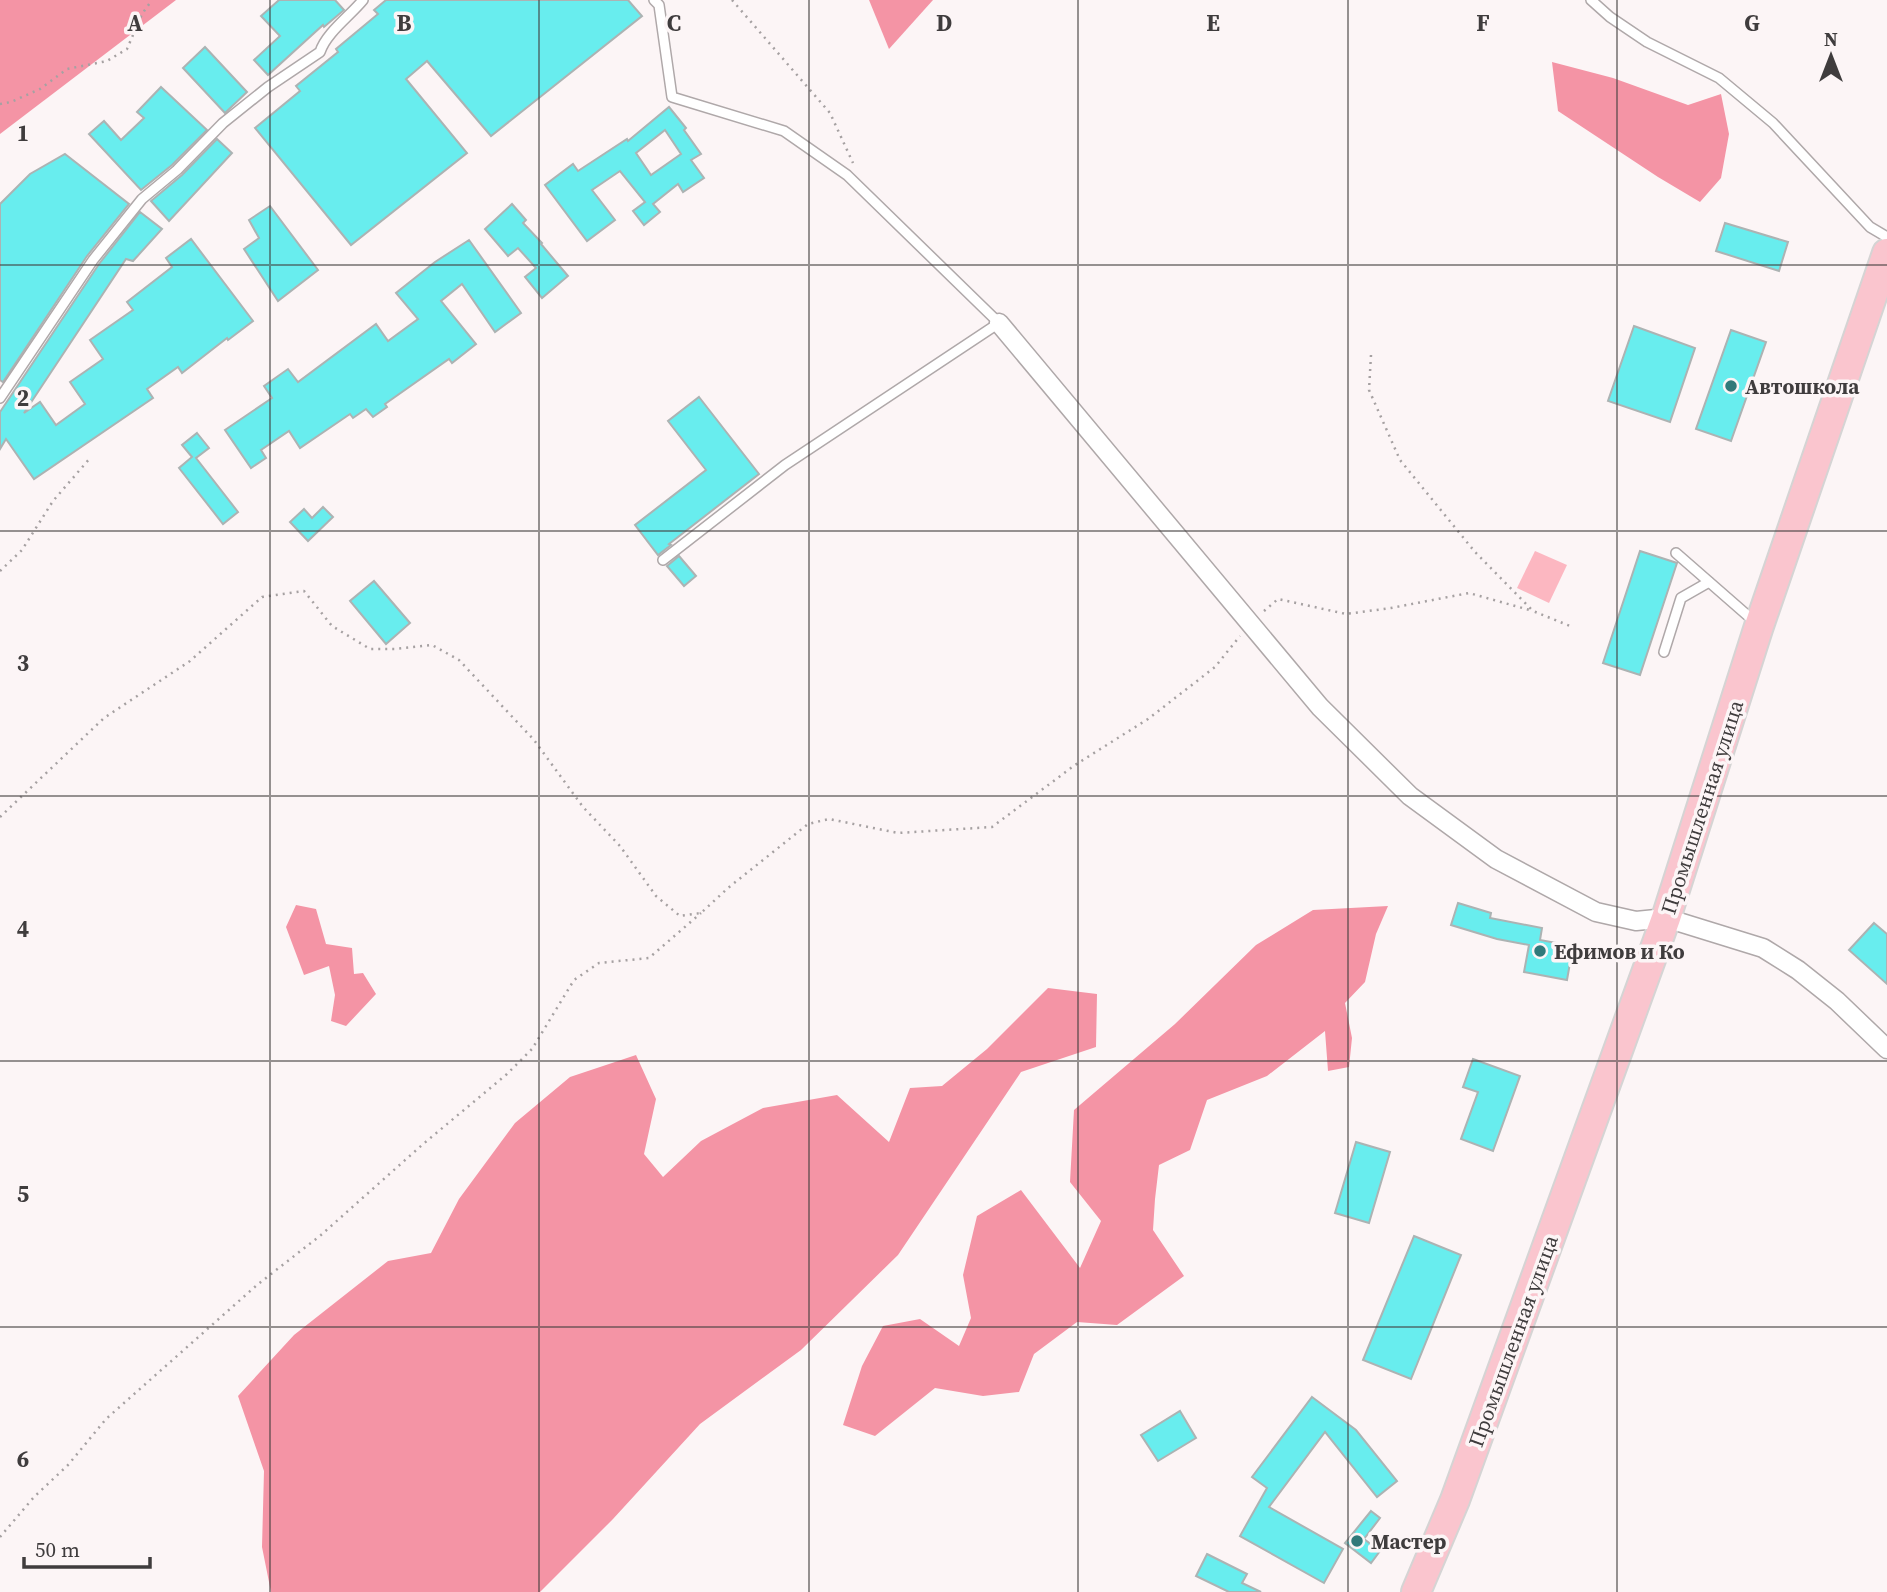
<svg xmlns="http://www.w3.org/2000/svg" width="1887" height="1592" font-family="'Source Serif 4',serif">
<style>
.green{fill:#fcb7c1}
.forest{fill:#f494a5}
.building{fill:#68edee;stroke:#acb3b3;stroke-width:2;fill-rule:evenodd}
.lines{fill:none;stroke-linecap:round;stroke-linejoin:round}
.lane-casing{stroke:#afa8a9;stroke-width:12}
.street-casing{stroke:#afa8a9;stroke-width:21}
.primary-casing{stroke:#d5d4d4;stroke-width:32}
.path{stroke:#a6a1a2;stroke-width:2.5;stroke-dasharray:2 5;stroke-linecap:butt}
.lane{stroke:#fff;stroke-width:9}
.street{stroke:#fff;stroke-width:18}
.primary{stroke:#fac5ce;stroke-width:28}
.grid{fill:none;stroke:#3f3c3d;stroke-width:2;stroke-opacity:0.55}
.poi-dot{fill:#30797a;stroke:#fcf5f6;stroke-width:2.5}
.labels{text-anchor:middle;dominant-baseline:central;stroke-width:7;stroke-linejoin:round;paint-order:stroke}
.poi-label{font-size:21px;font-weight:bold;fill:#3f3c3d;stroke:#fcf5f6;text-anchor:start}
.street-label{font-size:21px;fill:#3f3c3d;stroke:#fcf5f6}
.grid-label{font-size:23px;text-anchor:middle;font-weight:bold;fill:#3f3c3d;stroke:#fcf5f6;stroke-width:7;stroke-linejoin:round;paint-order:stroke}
</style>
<rect width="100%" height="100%" fill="#fcf5f6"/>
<path class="green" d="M 1535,551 L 1567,565 L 1549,603 L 1517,588 Z"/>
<g class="forest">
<path d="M 0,0 L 176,0 L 0,134 Z"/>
<path d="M 869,0 L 933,0 L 889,49 Z"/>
<path d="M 1552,62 L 1613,78 L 1688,105 L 1721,94 L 1729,134 L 1721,178 L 1700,202 L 1658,177 L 1558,111 Z"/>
<path d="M 296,905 L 316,909 L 326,944 L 352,948 L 354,974 L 363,973 L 376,994 L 346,1026 L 331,1021 L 335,995 L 329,966 L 304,975 L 286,927 Z"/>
<path d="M 1388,906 L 1376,934 L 1365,982 L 1345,1003 L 1352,1038 L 1349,1067 L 1328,1071 L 1325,1031 L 1267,1076 L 1207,1100 L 1190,1150 L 1159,1165 L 1155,1199 L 1153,1230 L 1184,1276 L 1117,1325 L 1077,1322 L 1034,1354 L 1019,1392 L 983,1396 L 935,1388 L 875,1436 L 843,1425 L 862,1366 L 883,1326 L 920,1319 L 959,1346 L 971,1318 L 963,1275 L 977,1216 L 1021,1190 L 1080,1268 L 1101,1221 L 1070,1182 L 1074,1110 L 1175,1024 L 1256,945 L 1313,910 Z"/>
<path d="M 1048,988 L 1097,994 L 1096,1047 L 1021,1072 L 898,1255 L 801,1350 L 700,1424 L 613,1519 L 540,1592 L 271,1592 L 262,1547 L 264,1471 L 238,1396 L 294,1335 L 388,1261 L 431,1253 L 459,1199 L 515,1123 L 570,1077 L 636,1055 L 656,1099 L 644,1154 L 663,1177 L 701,1141 L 763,1108 L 837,1095 L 889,1142 L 910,1088 L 942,1086 L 987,1049 Z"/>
</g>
<g class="building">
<path d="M 279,0 L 335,0 L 344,10 L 324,27 L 323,25 L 268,75 L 254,60 L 280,36 L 261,16 Z"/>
<path d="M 386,0 L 628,0 L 642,16 L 491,136 L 427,61 L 406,79 L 467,153 L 351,245 L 255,128 L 300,91 L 296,86 L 338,52 L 336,49 L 378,14 L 374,10 Z"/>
<path d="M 205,47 L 247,92 L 225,113 L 183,68 Z"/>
<path d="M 161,87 L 207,130 L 172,165 L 141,190 L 89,134 L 104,121 L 121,140 L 144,118 L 137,112 Z"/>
<path d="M 669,107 L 686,128 L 684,130 L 701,154 L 691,160 L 704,178 L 683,192 L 678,184 L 653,204 L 660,212 L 644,225 L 633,211 L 645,202 L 620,171 L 592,190 L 615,220 L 587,241 L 545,185 L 573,164 L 578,171 L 627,139 L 628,141 ZM 665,130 L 681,154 L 651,175 L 636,153 Z"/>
<path d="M 217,139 L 232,153 L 169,221 L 151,201 L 182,175 Z"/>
<path d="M 65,154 L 129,204 L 87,256 L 3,382 L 0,380 L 0,204 L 30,174 Z"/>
<path d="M 512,204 L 526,220 L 523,223 L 542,243 L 541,244 L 568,276 L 542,298 L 525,277 L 536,268 L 518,248 L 508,256 L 485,229 Z"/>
<path d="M 270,206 L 318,270 L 278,301 L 244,249 L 259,238 L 249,220 Z"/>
<path d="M 140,212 L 162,229 L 133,261 L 126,259 L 24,413 L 40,402 L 56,425 L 85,404 L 70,382 L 103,359 L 90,340 L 133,310 L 127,302 L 172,267 L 166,258 L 191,239 L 253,321 L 228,340 L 227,338 L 182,373 L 178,367 L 147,389 L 153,398 L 34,479 L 6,439 L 0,449 L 0,412 L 99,264 Z"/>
<path d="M 1725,223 L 1788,242 L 1779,271 L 1716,251 Z"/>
<path d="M 469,240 L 521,313 L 495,332 L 462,284 L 441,301 L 476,344 L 452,363 L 449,359 L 385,404 L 387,407 L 373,417 L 366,409 L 353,418 L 350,414 L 300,448 L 289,431 L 261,450 L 266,458 L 251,468 L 225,430 L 272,398 L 264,386 L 288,369 L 298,382 L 376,324 L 388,341 L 418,319 L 396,293 L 435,262 Z"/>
<path d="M 1634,326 L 1695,348 L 1670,422 L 1608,401 Z"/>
<path d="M 1731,330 L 1766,342 L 1731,441 L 1696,429 Z"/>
<path d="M 699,397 L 759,474 L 669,544 L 671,545 L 658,555 L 635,525 L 706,470 L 668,421 Z"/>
<path d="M 197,433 L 209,448 L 196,458 L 238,512 L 223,524 L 179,468 L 192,457 L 182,445 Z"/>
<path d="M 323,507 L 333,517 L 308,541 L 290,522 L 304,509 L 312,518 Z"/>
<path d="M 1640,551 L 1677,563 L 1640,675 L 1603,663 Z"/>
<path d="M 679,556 L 696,576 L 684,586 L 667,566 Z"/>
<path d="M 374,581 L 410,623 L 386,644 L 350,601 Z"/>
<path d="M 1458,903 L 1491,913 L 1490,918 L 1542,928 L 1540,940 L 1573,946 L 1567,980 L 1524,972 L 1529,945 L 1497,939 L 1451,925 Z"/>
<path d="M 1874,923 L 1887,934 L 1887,984 L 1849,950 Z"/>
<path d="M 1473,1059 L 1520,1076 L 1493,1151 L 1461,1139 L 1478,1092 L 1463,1087 Z"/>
<path d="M 1356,1142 L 1390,1152 L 1369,1223 L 1335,1213 Z"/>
<path d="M 1414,1236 L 1461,1255 L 1411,1379 L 1363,1360 Z"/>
<path d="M 1312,1397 L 1356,1430 L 1397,1481 L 1377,1497 L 1325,1432 L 1269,1507 L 1343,1549 L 1324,1583 L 1240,1536 L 1267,1488 L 1252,1477 Z"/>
<path d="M 1180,1411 L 1196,1438 L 1158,1461 L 1141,1435 Z"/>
<path d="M 1371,1511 L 1380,1518 L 1364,1539 L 1380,1551 L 1371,1563 L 1345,1543 Z"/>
<path d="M 1207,1554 L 1247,1574 L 1242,1583 L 1261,1592 L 1229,1592 L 1196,1576 Z"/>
</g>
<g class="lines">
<defs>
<g id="lane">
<path d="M 654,0 L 659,5 L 672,97 L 784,131 L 847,175 L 999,323 L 785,465 L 663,560"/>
<path d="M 1591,0 L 1610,17 L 1647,42 L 1719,78 L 1773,123 L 1870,227 L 1887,237"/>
<path d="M 0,398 L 93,260 L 142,199 L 177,170 L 223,123 L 268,87 L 320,52 C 326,33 350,16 363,0"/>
<path d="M 1676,553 L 1755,622"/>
<path d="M 1664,652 L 1681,598 L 1709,582"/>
</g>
<path id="street" d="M 999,323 L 1320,707 L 1410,796 L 1496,859 L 1596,912 L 1636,921 L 1666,918 L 1763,948 L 1798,970 L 1837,1001 L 1887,1049"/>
<path id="primary" d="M 1416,1592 L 1455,1500 L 1666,918 L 1759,626 L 1887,253"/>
</defs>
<use href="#lane" class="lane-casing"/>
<use href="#street" class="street-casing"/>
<use href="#primary" class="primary-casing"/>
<g class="path">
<path d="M 732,0 L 830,113 L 853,163"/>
<path d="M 0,104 L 11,102 L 40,89 L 67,69 L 107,61 L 127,49 L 142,14 L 152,0"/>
<path d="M 1371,355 L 1369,390 L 1400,460 L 1475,552 L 1533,611 L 1570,626"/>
<path d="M 0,571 L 22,550 L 53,501 L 91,457"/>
<path d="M 1264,611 L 1278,599 L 1346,614 L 1391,608 L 1469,593 L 1533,611"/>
<path d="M 0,817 L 104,718 L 190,661 L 262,597 L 304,591 L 332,626 L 370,649 L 395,649 L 432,645 L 459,660 L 534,740 L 583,807 L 620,846 L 656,896 L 680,916 L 701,913 L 728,888 L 808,824 L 829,819 L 898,833 L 992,827 L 1075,765 L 1148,719 L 1215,667 L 1240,636"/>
<path d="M 0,1537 L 34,1497 L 68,1465 L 106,1419 L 257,1285 L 321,1235 L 422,1145 L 507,1074 L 532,1049 L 574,980 L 599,963 L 649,958 L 701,913"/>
</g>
<use href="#lane" class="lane"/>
<use href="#street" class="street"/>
<use href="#primary" class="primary"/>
</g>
<path class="grid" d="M 270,0 L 270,1592M 539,0 L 539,1592M 809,0 L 809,1592M 1078,0 L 1078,1592M 1348,0 L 1348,1592M 1617,0 L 1617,1592M 0,265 L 1887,265M 0,531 L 1887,531M 0,796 L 1887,796M 0,1061 L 1887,1061M 0,1327 L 1887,1327"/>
<g class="poi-dot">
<circle cx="1731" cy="386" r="7"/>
<circle cx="1540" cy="951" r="7"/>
<circle cx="1357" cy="1541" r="7"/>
</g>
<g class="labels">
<g class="poi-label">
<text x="1745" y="386">Автошкола</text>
<text x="1554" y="951">Ефимов и Ко</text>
<text x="1371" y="1541">Мастер</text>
</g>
<g class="street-label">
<text transform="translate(1702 807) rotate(-72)">Промышленная улица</text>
<text transform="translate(1513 1341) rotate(-70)">Промышленная улица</text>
</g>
</g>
<g class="grid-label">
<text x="135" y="31">A</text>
<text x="404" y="31">B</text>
<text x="674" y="31">C</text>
<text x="944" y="31">D</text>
<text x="1213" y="31">E</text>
<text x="1483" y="31">F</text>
<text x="1752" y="31">G</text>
<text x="23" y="141">1</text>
<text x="23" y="406">2</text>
<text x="23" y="671">3</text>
<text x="23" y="937">4</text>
<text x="23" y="1202">5</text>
<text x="23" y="1467">6</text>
</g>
<g transform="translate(1831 56)" stroke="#fcf5f6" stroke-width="5" paint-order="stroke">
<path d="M0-5L12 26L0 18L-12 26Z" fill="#3f3c3d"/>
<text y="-10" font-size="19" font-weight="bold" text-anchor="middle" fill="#3f3c3d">N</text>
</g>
<path d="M24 1557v10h126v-10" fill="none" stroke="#3f3c3d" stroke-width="3.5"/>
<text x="35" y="1557" font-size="21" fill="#3f3c3d" stroke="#fcf5f6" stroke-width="5" paint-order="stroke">50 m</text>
</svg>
